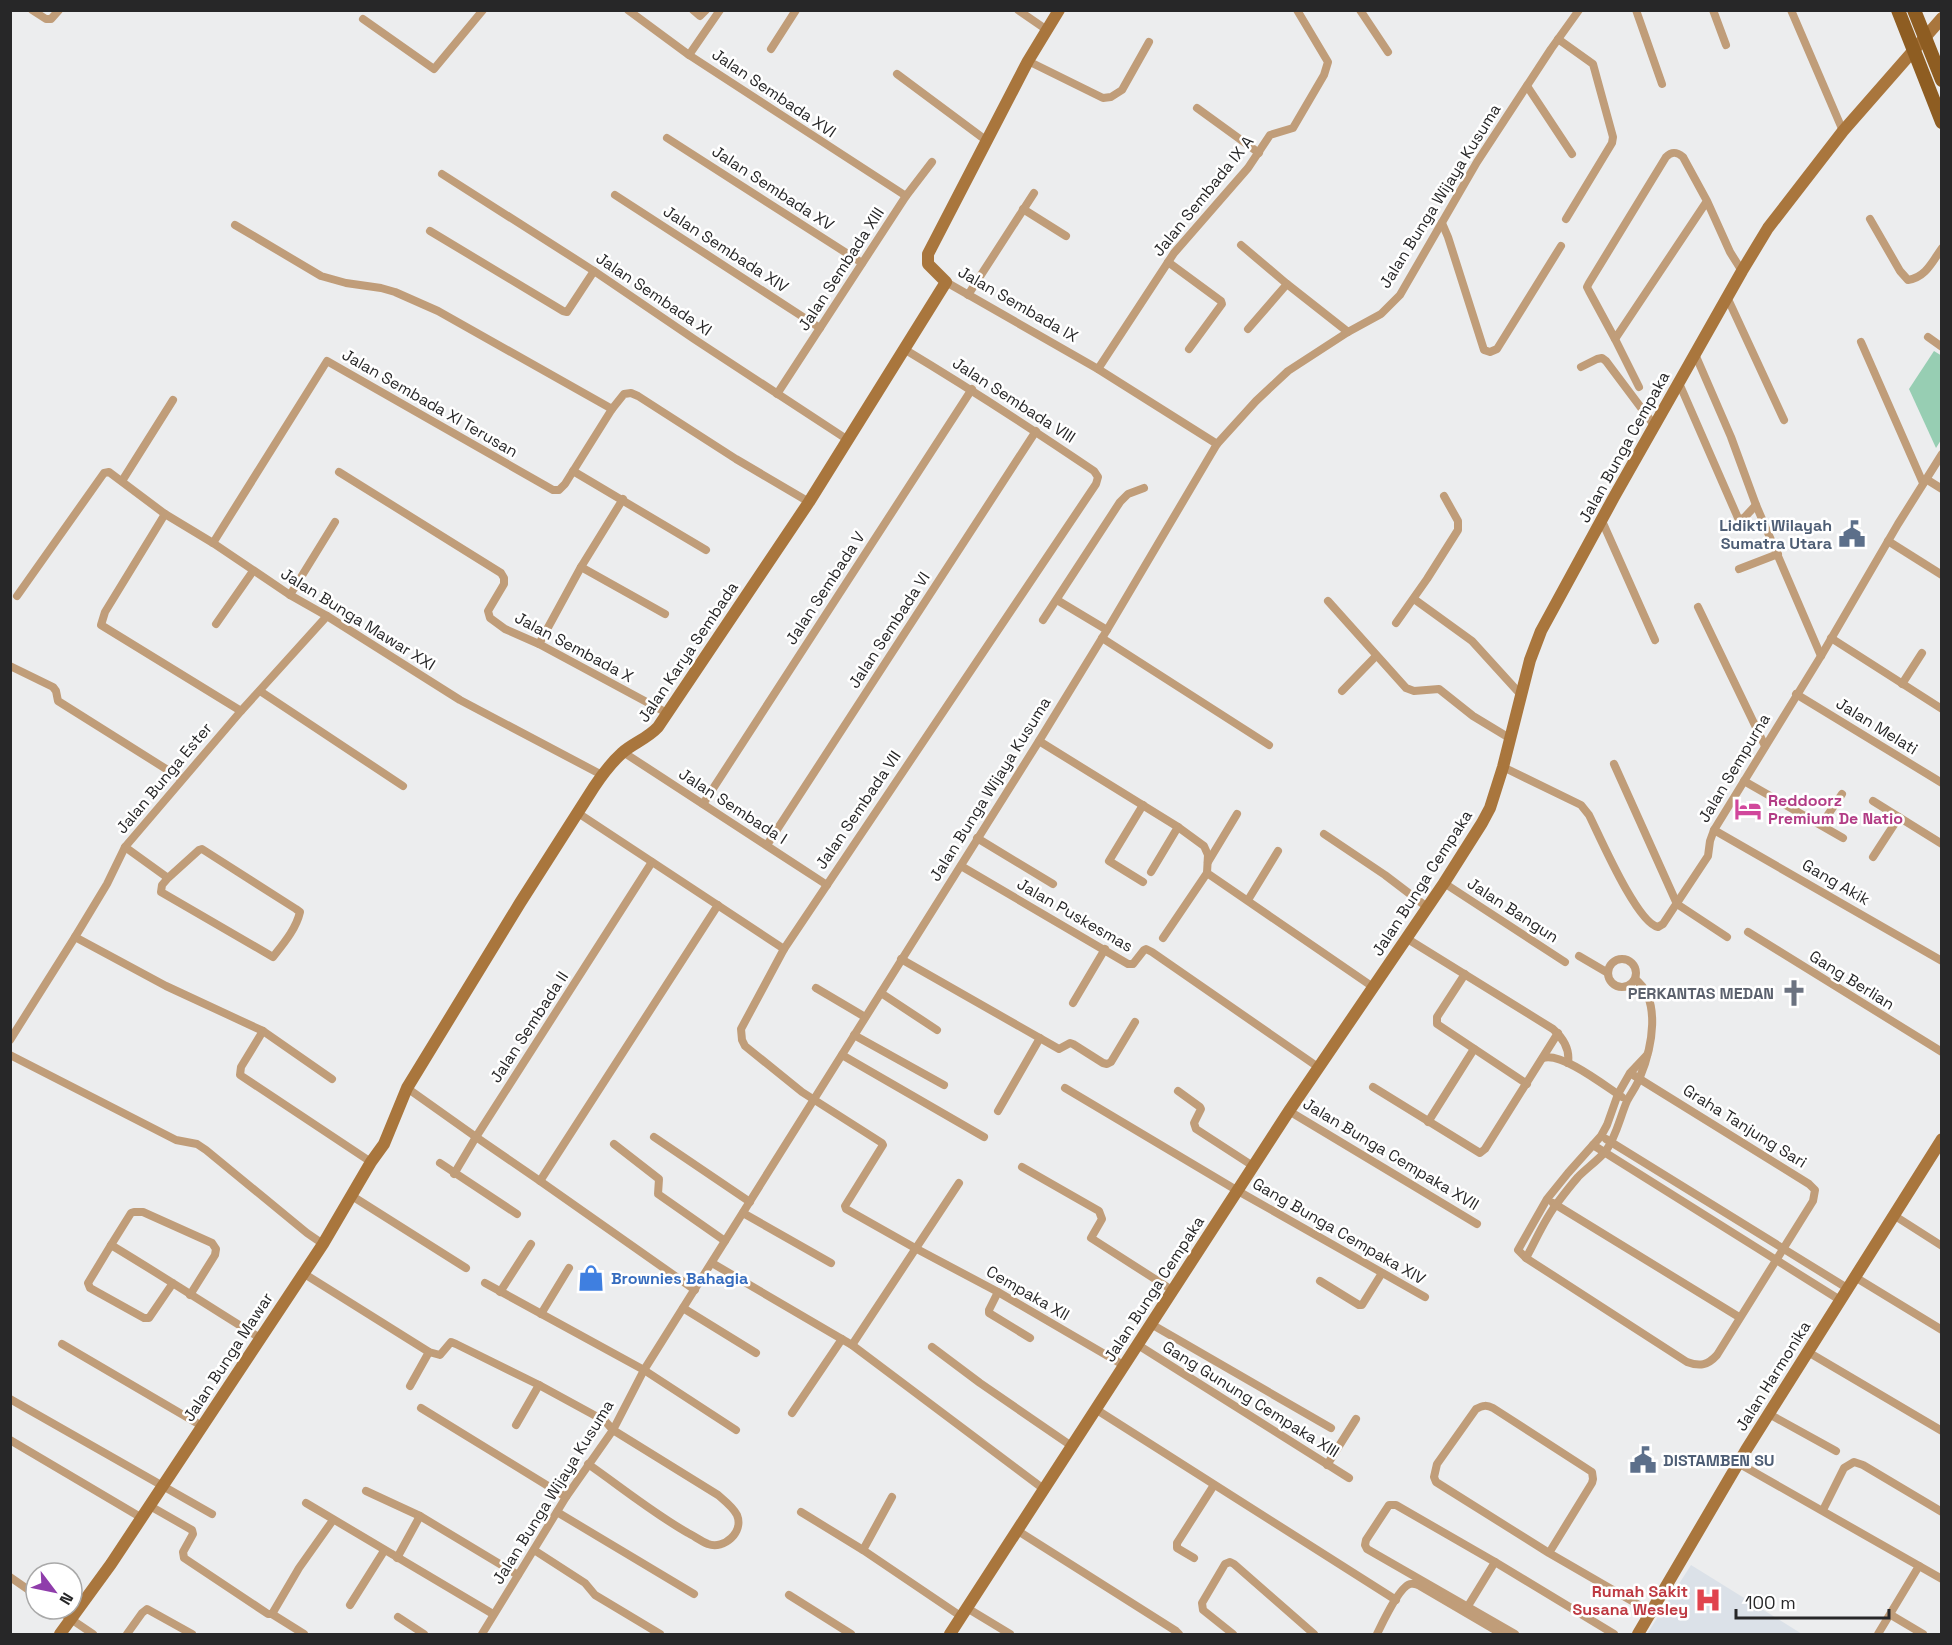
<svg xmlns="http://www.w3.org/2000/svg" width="1952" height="1645" font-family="'Space Grotesk',sans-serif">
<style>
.built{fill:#dbe1e8}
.green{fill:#97ceb3}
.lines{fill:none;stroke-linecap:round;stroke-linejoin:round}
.street{stroke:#c09d79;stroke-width:8}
.secondary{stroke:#a9763d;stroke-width:12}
.primary{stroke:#8e5d22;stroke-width:14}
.labels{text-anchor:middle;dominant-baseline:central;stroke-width:5;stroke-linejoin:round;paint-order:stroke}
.street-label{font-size:16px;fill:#272728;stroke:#fff}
.service-label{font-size:16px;font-weight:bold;fill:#4e5e75;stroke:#fff;text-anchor:end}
.hotel-label{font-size:16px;font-weight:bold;fill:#b23c85;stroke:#fff;text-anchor:start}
.worship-label{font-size:16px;font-weight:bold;fill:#5b616d;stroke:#fff;text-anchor:end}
.shop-label{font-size:16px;font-weight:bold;fill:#366cbe;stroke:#fff;text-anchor:start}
.health-label{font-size:16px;font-weight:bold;fill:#be3a42;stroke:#fff;text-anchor:end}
</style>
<rect width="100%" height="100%" fill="#ecedee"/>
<path class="built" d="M 1691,1565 L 1802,1634 L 1647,1634 Z"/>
<path class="green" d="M 1934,351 L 1942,356 L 1941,440 L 1936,448 L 1909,389 Z"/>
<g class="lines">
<g class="street">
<path d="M 32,10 L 46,19 L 51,19 L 59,10"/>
<path d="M 628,10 L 689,55 L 906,196"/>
<path d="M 693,10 L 700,16 L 706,10"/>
<path d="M 1018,10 L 1047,30"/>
<path d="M 1360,10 L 1388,52"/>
<path d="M 1636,10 L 1662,84"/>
<path d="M 1713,10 L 1726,45"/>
<path d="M 1791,10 L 1843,131"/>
<path d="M 363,19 L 434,69 L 483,10"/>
<path d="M 1558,39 L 1593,64 L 1613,137 L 1612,143 L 1566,219"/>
<path d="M 771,49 L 796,10"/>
<path d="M 689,55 L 720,10"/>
<path d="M 1028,61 L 1103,98 L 1111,97 L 1122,90 L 1149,42"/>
<path d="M 897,74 L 987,141"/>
<path d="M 1527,86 L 1572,154"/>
<path d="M 1197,108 L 1259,153"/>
<path d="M 667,138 L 862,263"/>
<path d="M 442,174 L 594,271 L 694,339 L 848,440"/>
<path d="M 615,195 L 820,328"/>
<path d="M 1707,201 L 1615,339 L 1589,291 L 1587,287 L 1589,283 L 1666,157 C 1672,151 1677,152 1683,157 L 1707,201 L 1730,252 L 1742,271"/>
<path d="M 1023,209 L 1066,236"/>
<path d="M 1870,219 L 1900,271 L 1908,280 C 1926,277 1932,262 1942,248"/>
<path d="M 1442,223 L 1448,237 L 1484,350 L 1490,352 L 1497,349 L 1561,246"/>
<path d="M 235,225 L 321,276 L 346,283 L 381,288 L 395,292 L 438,311 L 612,409"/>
<path d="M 430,231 L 563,311 L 567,312 L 594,271"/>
<path d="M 1241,245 L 1287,284 L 1348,332"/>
<path d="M 1168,262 L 1221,301 L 1222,304 L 1189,349"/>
<path d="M 946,282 L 1098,369 L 1217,444"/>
<path d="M 968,295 L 1034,193"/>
<path d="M 1727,297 L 1784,420"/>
<path d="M 1248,329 L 1287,284"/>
<path d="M 1928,337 L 1942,347"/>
<path d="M 1615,339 L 1639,387"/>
<path d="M 1861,342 L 1923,483"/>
<path d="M 904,349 C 969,388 1032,429 1094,471 L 1098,477 L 1096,484 L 784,949 L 741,1029 L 742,1040 L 745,1046 L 802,1092 L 882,1143 L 883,1145 L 845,1206 L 846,1209 L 915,1248 L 998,1292 L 1125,1366"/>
<path d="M 1695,354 L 1731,437 L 1756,505 L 1821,656"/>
<path d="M 1581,367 L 1597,359 L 1602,358 L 1606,361 L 1654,425"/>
<path d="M 1098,369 L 1174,253 L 1248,168 L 1270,135 L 1293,128 L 1324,75 L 1328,62 L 1297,10"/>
<path d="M 1679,383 L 1738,518 L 1743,519 L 1756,505"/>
<path d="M 777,394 L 906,196 L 932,162"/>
<path d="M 573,471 L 706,550"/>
<path d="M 339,472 L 501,573 L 504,578 L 504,584 L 488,611 L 490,618 L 505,629 L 539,644 L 667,713"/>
<path d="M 1926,479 L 1942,489"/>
<path d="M 122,481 L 173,400"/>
<path d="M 165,514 L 105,612 L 101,625 L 241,711"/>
<path d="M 1602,521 L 1655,640"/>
<path d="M 1888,541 L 1942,575"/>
<path d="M 213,543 L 327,361 L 553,490 L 559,490 L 565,484 L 612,409 L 624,394 L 631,393 L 638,396 L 736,459 L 809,502"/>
<path d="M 581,567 L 665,614"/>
<path d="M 1739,569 L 1778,554"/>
<path d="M 290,595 L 335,522"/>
<path d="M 17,596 L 104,473 L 109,472 L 165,514 L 213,543 L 290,595 L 327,616 L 460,700 L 602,775"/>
<path d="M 1414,599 L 1472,641 L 1522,696"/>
<path d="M 1057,600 L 1107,630"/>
<path d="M 1328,601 L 1406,688 L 1414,691 L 1439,689 L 1473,716 L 1511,739"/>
<path d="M 1698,607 L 1765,746"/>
<path d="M 1043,620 L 1120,502 L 1128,494 L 1144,488"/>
<path d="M 1396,623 L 1427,579 L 1458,530 L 1458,521 L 1444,496"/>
<path d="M 216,624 L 253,571"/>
<path d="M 1102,638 L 1269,745"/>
<path d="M 1831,638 L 1942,709"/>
<path d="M 539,644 L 581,567 L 623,499"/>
<path d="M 10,666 L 53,687 L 56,691 L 58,701 L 182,779"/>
<path d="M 1902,684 L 1922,653"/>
<path d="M 260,691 L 403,786"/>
<path d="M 1342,691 L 1376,656"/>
<path d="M 1796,694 L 1942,783"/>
<path d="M 1039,741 L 1178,827 L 1204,846 L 1208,855 L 1207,873 L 1373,987"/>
<path d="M 623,752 L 827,885"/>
<path d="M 1614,764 L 1677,904 L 1727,937"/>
<path d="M 1503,767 L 1581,805 L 1589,815 C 1600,837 1637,923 1658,927 L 1663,924 L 1708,856 L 1710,841 L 1714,830 L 1821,656 L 1898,524 L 1942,454"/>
<path d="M 1744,781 L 1843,838"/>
<path d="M 1873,801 L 1942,844"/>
<path d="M 703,804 L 972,389"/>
<path d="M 578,813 L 784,949"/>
<path d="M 1821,825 L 1842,794"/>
<path d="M 1714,830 L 1942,961"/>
<path d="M 1324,834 L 1385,875 L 1427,907"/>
<path d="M 977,838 L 1053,884"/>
<path d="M 767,845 L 1036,431"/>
<path d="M 125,847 L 168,878 L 199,850 L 202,849 L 296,909 L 300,912 C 296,929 284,943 273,957 L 161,892 L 162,885 L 168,878"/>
<path d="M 1873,857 L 1899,817"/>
<path d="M 1208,862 L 1237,814"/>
<path d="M 961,866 L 1128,964 L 1133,964 L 1144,950 L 1146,949 L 1152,952 L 1318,1067"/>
<path d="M 1151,872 L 1178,827"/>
<path d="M 1143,882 L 1109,861 L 1143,805"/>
<path d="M 1444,883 L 1565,962"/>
<path d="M 1248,900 L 1278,851"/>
<path d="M 1748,932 L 1942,1052"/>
<path d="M 75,937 L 166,986 L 263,1031 L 332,1079"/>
<path d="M 1163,938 L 1207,873"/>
<path d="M 1406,938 L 1553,1029 C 1563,1038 1570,1050 1568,1063"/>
<path d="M 1579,956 L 1608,973"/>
<path d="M 901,959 L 1059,1049 L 1070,1043 L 1073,1044 L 1103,1063 L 1107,1064 L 1111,1062 L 1135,1022"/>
<circle cx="1622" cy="973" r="14"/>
<path d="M 1465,974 L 1437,1017 L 1437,1024 L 1527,1084"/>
<path d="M 816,988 L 865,1017"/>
<path d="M 881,993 L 937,1030"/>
<path d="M 1073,1003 L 1105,949"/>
<path d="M 263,1031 L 241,1067 L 240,1075 L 371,1162"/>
<path d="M 854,1035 L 944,1085"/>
<path d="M 10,1040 L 75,937 L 107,884 L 125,847 L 241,711 L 327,616"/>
<path d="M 10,1055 L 176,1140 L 197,1144 L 206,1150 L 307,1233 L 323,1244"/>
<path d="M 842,1055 L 984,1137"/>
<path d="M 1543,1058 C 1562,1052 1605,1086 1622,1097"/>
<path d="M 1630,1073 L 1809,1184 L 1815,1190 L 1813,1201 L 1717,1355 C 1708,1365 1700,1367 1687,1362 L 1526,1258 L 1518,1250 L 1547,1199 L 1568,1173 L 1601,1136 L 1607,1125 L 1618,1094 L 1630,1073 L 1647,1055"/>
<path d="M 1373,1087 L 1480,1153 L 1485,1149 L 1558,1033"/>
<path d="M 407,1088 L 476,1137 L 652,862"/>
<path d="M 1065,1088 L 1238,1191 L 1425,1297"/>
<path d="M 1178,1091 L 1200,1107 L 1201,1109 L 1194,1123 L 1196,1129 L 1253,1166"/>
<path d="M 998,1111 L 1040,1038"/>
<path d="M 1289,1111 L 1477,1224"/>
<path d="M 1428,1122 L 1474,1049"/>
<path d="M 654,1137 L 750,1202"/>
<path d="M 1606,1139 L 1847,1288"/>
<path d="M 614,1144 L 659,1179 L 658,1194 L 725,1241"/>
<path d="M 1593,1145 L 1840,1300"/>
<path d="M 440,1163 L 517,1214"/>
<path d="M 1022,1167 L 1099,1211 L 1102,1219 L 1091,1238 L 1172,1290"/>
<path d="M 454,1174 L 476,1137 L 540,1181 L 718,905"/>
<path d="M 540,1181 L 695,1290"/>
<path d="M 352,1196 L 466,1268"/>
<path d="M 1553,1203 L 1739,1317"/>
<path d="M 743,1213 L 831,1263"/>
<path d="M 1895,1216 L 1942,1246"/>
<path d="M 111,1245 L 131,1213 L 134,1212 L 143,1212 L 212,1243 L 216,1249 L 215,1255 L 190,1295"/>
<path d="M 1526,1258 C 1536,1240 1545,1218 1558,1202 C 1564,1194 1571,1185 1578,1177 C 1587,1168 1597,1161 1605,1152 C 1616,1138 1620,1117 1627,1101 C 1631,1093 1637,1086 1640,1077 C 1652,1048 1662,1000 1635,979"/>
<path d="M 712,1263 L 852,1345 L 1045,1490"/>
<path d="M 303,1273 L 429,1352 L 440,1355 L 451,1342 L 456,1344 L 539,1385 L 605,1421 L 613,1430 L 718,1495 C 725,1501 733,1507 737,1515 C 744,1532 724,1550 708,1544 C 701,1541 694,1536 688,1533 C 653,1513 621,1487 588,1464"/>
<path d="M 1855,1277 L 1942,1330"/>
<path d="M 1320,1281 L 1359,1305 L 1362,1305 L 1382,1273"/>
<path d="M 173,1283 L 149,1318 L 144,1318 L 90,1288 L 88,1283 L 111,1245 C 161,1275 210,1307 260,1338"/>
<path d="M 485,1283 L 644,1370 L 736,1430"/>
<path d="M 500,1292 L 531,1244"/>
<path d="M 998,1292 L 989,1310 L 989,1313 L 1030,1338"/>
<path d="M 683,1308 L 756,1353"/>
<path d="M 541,1314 L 569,1268"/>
<path d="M 1151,1324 L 1331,1428"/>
<path d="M 62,1344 L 202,1426"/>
<path d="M 852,1345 L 959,1183"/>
<path d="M 1138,1345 L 1349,1478"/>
<path d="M 932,1347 L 980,1383 L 1073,1447"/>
<path d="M 1808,1352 L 1942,1431"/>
<path d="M 410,1386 L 429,1352"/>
<path d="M 10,1399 L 212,1514"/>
<path d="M 421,1408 L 566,1497"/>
<path d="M 1097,1410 L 1396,1600"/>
<path d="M 792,1413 L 842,1339"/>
<path d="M 1769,1414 L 1836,1451"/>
<path d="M 516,1425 L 539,1385"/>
<path d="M 10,1440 L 142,1518"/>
<path d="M 1738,1463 L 1942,1579"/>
<path d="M 1327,1465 L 1356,1419"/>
<path d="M 366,1491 L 420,1516 L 518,1575"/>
<path d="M 306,1503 L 493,1614"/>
<path d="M 150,1506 L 192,1530 L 193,1534 L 183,1552 L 184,1558 L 268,1614 L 272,1614 L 304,1634"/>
<path d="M 1823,1510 L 1844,1468 L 1854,1462 L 1863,1465 L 1942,1512"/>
<path d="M 557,1512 L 694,1594"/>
<path d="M 801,1512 L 863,1550 L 962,1617"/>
<path d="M 1018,1531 L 1176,1631 L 1179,1634"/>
<path d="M 534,1550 L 585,1583 L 595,1595 L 660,1634"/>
<path d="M 863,1550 L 892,1497"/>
<path d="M 1549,1553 L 1592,1483 L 1593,1479 L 1592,1472 L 1493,1408 C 1487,1405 1483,1405 1476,1409 L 1437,1464 L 1434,1477 L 1436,1482 L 1549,1553 L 1651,1612"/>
<path d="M 397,1558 L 420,1516"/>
<path d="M 1194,1558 L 1177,1548 L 1177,1543 L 1214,1485"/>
<path d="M 10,1577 L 36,1595"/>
<path d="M 789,1595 L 851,1634"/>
<path d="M 350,1605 L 384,1551"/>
<path d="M 1468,1606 L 1495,1562"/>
<path d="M 967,1608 L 1010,1634"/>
<path d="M 56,1609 L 93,1634"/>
<path d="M 272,1614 L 299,1568 L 333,1520"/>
<path d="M 1891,1615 L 1923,1634"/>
<path d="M 398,1617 L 424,1634"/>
<path d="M 127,1634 L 142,1613 L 147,1609 L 192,1634"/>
<path d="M 482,1634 L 566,1497 L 613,1430 L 644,1370 L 1039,741 L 1107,630 L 1217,444 L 1256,401 L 1288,371 L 1348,332 L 1381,314 L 1400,295 L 1477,162 L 1551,49 L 1579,10"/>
<path d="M 1233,1634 L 1203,1610 L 1202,1603 L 1225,1564 L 1230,1562 L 1234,1564 L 1314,1634"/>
<path d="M 1377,1634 C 1382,1624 1399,1587 1410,1584 C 1414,1583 1417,1584 1420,1586 L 1502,1634"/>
<path d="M 1515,1634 L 1367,1549 L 1365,1545 L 1366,1540 L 1389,1505 L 1396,1505 L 1495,1562 L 1614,1634"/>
<path d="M 1878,1634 L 1919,1566"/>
</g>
<g class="secondary">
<path d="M 60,1634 L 111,1564 L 323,1244 L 371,1162 L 384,1144 L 407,1088 L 520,903 L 594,787 C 602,775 611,763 622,753 C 633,743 647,739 658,727 L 809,502 L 946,282 L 928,264 L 928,254 L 1028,61 L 1059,10"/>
<path d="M 950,1634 L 1289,1111 L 1444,883 L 1482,823 L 1490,808 L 1503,767 L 1530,660 L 1541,631 L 1614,497 L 1742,271 L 1768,228 L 1843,131 L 1942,18"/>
<path d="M 1638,1634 L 1746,1450 L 1942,1139"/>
</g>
<g class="primary">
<path d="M 1898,10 L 1942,122"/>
<path d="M 1914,10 L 1942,80"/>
</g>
</g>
<defs>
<symbol id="civic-bare" viewBox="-9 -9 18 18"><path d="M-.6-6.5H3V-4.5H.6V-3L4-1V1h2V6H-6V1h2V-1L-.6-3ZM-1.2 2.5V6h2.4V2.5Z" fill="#5c6f8a" stroke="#fff" stroke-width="2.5" paint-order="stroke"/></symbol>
<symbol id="hotel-bare" viewBox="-9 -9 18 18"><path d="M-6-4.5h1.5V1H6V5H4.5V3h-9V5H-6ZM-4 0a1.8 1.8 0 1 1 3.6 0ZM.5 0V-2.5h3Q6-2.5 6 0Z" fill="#d1479c" stroke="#fff" stroke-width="2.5" paint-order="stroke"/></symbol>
<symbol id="church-bare" viewBox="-9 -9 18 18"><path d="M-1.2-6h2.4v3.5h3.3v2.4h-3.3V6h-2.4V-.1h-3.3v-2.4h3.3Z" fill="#6b7280" stroke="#fff" stroke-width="2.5" paint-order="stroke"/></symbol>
<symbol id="shop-bare" viewBox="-9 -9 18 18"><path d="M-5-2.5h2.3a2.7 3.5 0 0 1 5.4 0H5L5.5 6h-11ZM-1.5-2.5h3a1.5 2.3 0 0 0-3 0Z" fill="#3f7fe0" stroke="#fff" stroke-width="2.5" paint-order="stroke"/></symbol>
<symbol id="hospital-bare" viewBox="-9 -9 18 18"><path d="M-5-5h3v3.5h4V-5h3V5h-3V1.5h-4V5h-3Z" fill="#e0444e" stroke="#fff" stroke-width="2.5" paint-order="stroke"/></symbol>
</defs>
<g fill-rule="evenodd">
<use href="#civic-bare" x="1833" y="515" width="38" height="38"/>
<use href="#hotel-bare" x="1729" y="790" width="38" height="38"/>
<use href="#church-bare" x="1775" y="974" width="38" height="38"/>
<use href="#shop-bare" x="572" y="1259" width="38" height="38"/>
<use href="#civic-bare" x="1624" y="1441" width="38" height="38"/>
<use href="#hospital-bare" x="1689" y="1581" width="38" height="38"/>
</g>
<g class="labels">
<g class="street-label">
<text transform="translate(774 93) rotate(34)">Jalan Sembada XVI</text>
<text transform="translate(773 188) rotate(33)">Jalan Sembada XV</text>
<text transform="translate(1203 196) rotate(-51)">Jalan Sembada IX A</text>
<text transform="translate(1440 196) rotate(-58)">Jalan Bunga Wijaya Kusuma</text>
<text transform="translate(726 249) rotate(33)">Jalan Sembada XIV</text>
<text transform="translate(841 269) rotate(-57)">Jalan Sembada XIII</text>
<text transform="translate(654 294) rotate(34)">Jalan Sembada XI</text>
<text transform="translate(1018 304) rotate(30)">Jalan Sembada IX</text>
<text transform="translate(1014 400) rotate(33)">Jalan Sembada VIII</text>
<text transform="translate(430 403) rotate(30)">Jalan Sembada XI Terusan</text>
<text transform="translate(1624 447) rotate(-61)">Jalan Bunga Cempaka</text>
<text transform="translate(825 588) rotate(-57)">Jalan Sembada V</text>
<text transform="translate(358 619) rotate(32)">Jalan Bunga Mawar XXI</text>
<text transform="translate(889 630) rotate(-57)">Jalan Sembada VI</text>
<text transform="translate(574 647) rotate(28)">Jalan Sembada X</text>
<text transform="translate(688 652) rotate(-56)">Jalan Karya Sembada</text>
<text transform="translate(1877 726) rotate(32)">Jalan Melati</text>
<text transform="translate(1734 768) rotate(-59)">Jalan Sempurna</text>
<text transform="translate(164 778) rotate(-50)">Jalan Bunga Ester</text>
<text transform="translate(990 789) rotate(-58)">Jalan Bunga Wijaya Kusuma</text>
<text transform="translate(733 806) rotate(33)">Jalan Sembada I</text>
<text transform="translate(858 810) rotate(-56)">Jalan Sembada VII</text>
<text transform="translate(1836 882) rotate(30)">Gang Akik</text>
<text transform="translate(1422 883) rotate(-57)">Jalan Bunga Cempaka</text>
<text transform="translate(1513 910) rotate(33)">Jalan Bangun</text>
<text transform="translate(1075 915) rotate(30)">Jalan Puskesmas</text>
<text transform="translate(1852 980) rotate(32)">Gang Berlian</text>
<text transform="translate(529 1027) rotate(-57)">Jalan Sembada II</text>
<text transform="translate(1745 1126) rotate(32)">Graha Tanjung Sari</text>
<text transform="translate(1391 1154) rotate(31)">Jalan Bunga Cempaka XVII</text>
<text transform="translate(1339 1231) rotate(30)">Gang Bunga Cempaka XIV</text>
<text transform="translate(1154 1289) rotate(-57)">Jalan Bunga Cempaka</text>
<text transform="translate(1028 1293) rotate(30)">Cempaka XII</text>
<text transform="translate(228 1357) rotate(-57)">Jalan Bunga Mawar</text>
<text transform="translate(1773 1376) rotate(-58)">Jalan Harmonika</text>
<text transform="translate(1251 1399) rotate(32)">Gang Gunung Cempaka XIII</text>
<text transform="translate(553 1492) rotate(-58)">Jalan Bunga Wijaya Kusuma</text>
</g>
<g class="service-label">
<text x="1832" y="525">Lidikti Wilayah<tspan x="1832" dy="18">Sumatra Utara</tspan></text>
<text x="1663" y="1460" text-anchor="start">DISTAMBEN SU</text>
</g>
<g class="hotel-label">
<text x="1768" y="800">Reddoorz<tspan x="1768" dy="18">Premium De Natio</tspan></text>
</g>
<g class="worship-label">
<text x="1774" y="993">PERKANTAS MEDAN</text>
</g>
<g class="shop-label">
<text x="611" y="1278">Brownies Bahagia</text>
</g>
<g class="health-label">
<text x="1688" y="1591">Rumah Sakit<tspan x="1688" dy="18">Susana Wesley</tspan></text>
</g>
</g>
<rect width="1952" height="1645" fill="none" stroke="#272728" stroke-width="24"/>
<g transform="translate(54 1591) rotate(122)"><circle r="28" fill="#ffffff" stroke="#a9a9a9" stroke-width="1.5"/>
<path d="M0-4.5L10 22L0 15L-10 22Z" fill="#8f3dab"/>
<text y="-9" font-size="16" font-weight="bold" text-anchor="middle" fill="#272728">N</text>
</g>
<path d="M1736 1609v9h153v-9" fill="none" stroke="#272728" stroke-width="3"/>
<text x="1745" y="1609" font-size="18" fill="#272728" stroke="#ffffff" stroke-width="4.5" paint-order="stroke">100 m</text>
</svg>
